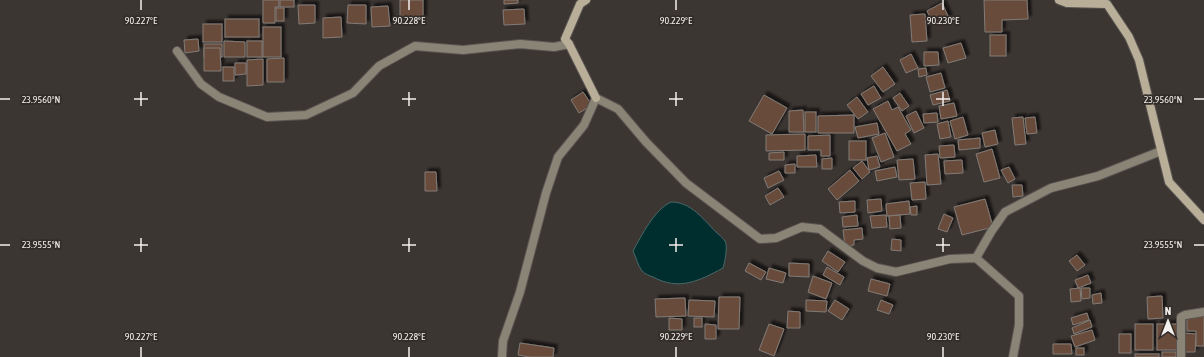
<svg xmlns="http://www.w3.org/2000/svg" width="1204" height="357" font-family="'Asap Condensed',sans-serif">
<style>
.water{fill:#002d2e;stroke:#496868}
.building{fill:#684c3a;stroke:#827b77;filter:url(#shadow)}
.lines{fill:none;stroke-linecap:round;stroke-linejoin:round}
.street-casing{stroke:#595451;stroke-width:10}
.secondary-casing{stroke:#595451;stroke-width:10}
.street{stroke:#8a8476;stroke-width:8}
.secondary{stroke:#b9af99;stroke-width:8}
.ticks{fill:none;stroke:#f4f0ee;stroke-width:1.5}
.ticks-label{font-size:10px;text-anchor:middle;fill:#f4f0ee;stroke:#322c29;stroke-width:3.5;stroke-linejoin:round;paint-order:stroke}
</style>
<defs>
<filter id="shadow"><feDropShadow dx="3.5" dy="-3.5" stdDeviation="1" flood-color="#0009"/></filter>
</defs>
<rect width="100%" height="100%" fill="#3c3633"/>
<path class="water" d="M 671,202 C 691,202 703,219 716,232 C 718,234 723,238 725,241 C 728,247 725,261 723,268 C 699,281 679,291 653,277 C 650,276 645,274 642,271 C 638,266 636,257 633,251 C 642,235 654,210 671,202 Z"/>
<g class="building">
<path d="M 263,0 L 279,0 L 279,7 L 275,7 L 275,23 L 263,23 Z"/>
<rect x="280" y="0" width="14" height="7"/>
<rect x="400" y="0" width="23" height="19"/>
<path d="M 504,0 L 518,0 L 518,3 L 504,4 Z"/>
<path d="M 984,0 L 1027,0 L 1028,19 L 1002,20 L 1002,32 L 985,32 Z"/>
<path d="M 942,3 L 949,18 L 934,25 L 927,11 Z"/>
<path d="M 298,5 L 315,5 L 315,23 L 299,24 Z"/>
<path d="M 348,5 L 366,5 L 366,24 L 347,23 Z"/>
<path d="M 388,6 L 390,26 L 372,27 L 371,7 Z"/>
<rect x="276" y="8" width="8" height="13"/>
<path d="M 524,9 L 525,24 L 504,25 L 503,10 Z"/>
<path d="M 925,14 L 927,41 L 912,42 L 910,15 Z"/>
<path d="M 341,17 L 342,37 L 323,38 L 323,18 Z"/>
<rect x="225" y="19" width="34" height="18"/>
<rect x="203" y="24" width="19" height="18"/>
<rect x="263" y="27" width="18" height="30"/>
<rect x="990" y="35" width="16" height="21"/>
<path d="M 198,39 L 199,51 L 185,53 L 184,40 Z"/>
<path d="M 224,41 L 245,42 L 245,57 L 224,57 Z"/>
<rect x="247" y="41" width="15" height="16"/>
<path d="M 961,43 L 966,58 L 948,63 L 943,48 Z"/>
<rect x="204" y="44" width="18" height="13"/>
<path d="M 204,48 L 220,48 L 221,71 L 204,71 Z"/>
<path d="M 924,52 L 938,52 L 939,65 L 924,66 Z"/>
<path d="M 911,54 L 918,68 L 906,73 L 900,60 Z"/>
<path d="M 284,58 L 284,82 L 267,82 L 267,59 Z"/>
<path d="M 263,59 L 263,85 L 247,86 L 247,60 Z"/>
<path d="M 235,63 L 246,63 L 246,74 L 235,75 Z"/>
<rect x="223" y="67" width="11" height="14"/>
<path d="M 883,67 L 895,84 L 883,92 L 871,76 Z"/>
<path d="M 926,68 L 927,75 L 919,77 L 918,69 Z"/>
<path d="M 941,73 L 945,88 L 930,92 L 926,77 Z"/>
<path d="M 874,86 L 881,98 L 868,105 L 861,94 Z"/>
<path d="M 947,90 L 950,101 L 933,105 L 930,95 Z"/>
<path d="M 583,92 L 592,105 L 579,113 L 571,100 Z"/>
<path d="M 900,93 L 909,106 L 902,111 L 893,98 Z"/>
<path d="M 764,95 L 787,108 L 772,134 L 749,121 Z"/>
<path d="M 857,97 L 868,112 L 858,119 L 847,105 Z"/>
<path d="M 888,101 L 892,110 L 898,107 L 911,130 L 905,134 L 911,144 L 897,151 L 873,109 Z"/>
<path d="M 954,103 L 957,116 L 941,119 L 939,106 Z"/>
<path d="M 803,110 L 804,132 L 789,132 L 789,111 Z"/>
<path d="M 916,111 L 924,128 L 914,133 L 906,116 Z"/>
<rect x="805" y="112" width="11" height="20"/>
<path d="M 937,113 L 938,122 L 924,123 L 923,114 Z"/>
<path d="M 854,115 L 854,133 L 818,133 L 818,116 Z"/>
<path d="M 963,117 L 968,135 L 955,139 L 950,121 Z"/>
<path d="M 1023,117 L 1026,144 L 1015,145 L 1012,118 Z"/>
<path d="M 1035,117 L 1037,133 L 1027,134 L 1025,118 Z"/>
<path d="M 948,121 L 951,137 L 940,139 L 937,124 Z"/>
<path d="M 877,123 L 879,134 L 858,138 L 855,127 Z"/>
<path d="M 995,130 L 998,144 L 985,147 L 982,133 Z"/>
<path d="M 885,133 L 894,157 L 881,162 L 872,138 Z"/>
<path d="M 805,134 L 805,150 L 766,151 L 766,135 Z"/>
<path d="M 830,135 L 830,156 L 821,156 L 821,150 L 808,150 L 808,136 Z"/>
<path d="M 980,138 L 980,148 L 959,150 L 958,140 Z"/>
<rect x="849" y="141" width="17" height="19"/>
<path d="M 954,145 L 955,157 L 940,158 L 939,146 Z"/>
<path d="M 992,149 L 1000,178 L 984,182 L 976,154 Z"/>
<path d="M 784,152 L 784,160 L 769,160 L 769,153 Z"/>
<path d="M 938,154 L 941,184 L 927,185 L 925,155 Z"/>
<path d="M 816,155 L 817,167 L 797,167 L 797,156 Z"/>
<path d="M 877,156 L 880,167 L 869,170 L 867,158 Z"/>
<path d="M 832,158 L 832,169 L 822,169 L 822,159 Z"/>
<path d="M 913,159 L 915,179 L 899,180 L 897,160 Z"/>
<path d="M 962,160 L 963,173 L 945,174 L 944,161 Z"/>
<path d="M 862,161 L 870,172 L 862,179 L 853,168 Z"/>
<path d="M 795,164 L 795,173 L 785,173 L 785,165 Z"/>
<path d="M 895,167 L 897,177 L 877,181 L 875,171 Z"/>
<path d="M 1009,167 L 1015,179 L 1008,183 L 1001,170 Z"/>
<path d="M 850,170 L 859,181 L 837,200 L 828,189 Z"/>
<path d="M 779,171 L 784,180 L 768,188 L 764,178 Z"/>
<path d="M 425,172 L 436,172 L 437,191 L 425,191 Z"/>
<path d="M 925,182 L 926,199 L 912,200 L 910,183 Z"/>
<path d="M 1012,185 L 1022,185 L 1023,196 L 1013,197 Z"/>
<path d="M 778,188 L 784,197 L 770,205 L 765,196 Z"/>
<path d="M 881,199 L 882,211 L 868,213 L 867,200 Z"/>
<path d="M 985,199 L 993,227 L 962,235 L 954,207 Z"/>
<path d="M 855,201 L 855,212 L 840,213 L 839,202 Z"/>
<path d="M 909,201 L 910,214 L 887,216 L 886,204 Z"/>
<path d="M 917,206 L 917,215 L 911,215 L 910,207 Z"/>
<path d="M 944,214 L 953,218 L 947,232 L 938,229 Z"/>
<path d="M 857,215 L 858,226 L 843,227 L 842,217 Z"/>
<path d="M 886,215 L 887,227 L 872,228 L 870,216 Z"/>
<path d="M 900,215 L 901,228 L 890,229 L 889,216 Z"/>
<path d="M 862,228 L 863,239 L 854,240 L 854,245 L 845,246 L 843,230 Z"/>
<path d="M 892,239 L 901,240 L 901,251 L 891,250 Z"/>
<path d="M 828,251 L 845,262 L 838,272 L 822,261 Z"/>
<path d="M 1077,255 L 1085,265 L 1077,271 L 1069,261 Z"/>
<path d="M 749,263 L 766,272 L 761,280 L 745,271 Z"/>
<path d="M 789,263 L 809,264 L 809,277 L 789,276 Z"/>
<path d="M 827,267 L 844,277 L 840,285 L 823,275 Z"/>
<path d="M 769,268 L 786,273 L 783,283 L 766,279 Z"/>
<path d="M 1088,275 L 1091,283 L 1078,288 L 1075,280 Z"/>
<path d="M 813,276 L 832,283 L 826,299 L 808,292 Z"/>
<path d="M 871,279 L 890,284 L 887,296 L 868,291 Z"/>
<path d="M 1080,288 L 1081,301 L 1071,302 L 1070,289 Z"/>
<path d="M 1081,288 L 1090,288 L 1090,298 L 1082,299 Z"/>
<path d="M 1101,293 L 1102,303 L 1093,304 L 1092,295 Z"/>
<path d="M 1162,296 L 1163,318 L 1148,319 L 1147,297 Z"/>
<path d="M 719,297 L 740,297 L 739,329 L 718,329 Z"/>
<path d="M 685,298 L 686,316 L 656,317 L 655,299 Z"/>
<path d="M 689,300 L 715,301 L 714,317 L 688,316 Z"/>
<path d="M 806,300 L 827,301 L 826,312 L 806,311 Z"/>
<path d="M 835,300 L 849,309 L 842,320 L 828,311 Z"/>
<path d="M 881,300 L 893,305 L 889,314 L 877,310 Z"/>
<path d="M 788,311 L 800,312 L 800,328 L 787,328 Z"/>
<path d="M 1087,313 L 1089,320 L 1073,325 L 1071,318 Z"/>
<path d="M 1187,316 L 1204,316 L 1204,346 L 1196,346 L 1196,331 L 1187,331 Z"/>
<path d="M 669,318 L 682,319 L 682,330 L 669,330 Z"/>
<rect x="694" y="318" width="8" height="9"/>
<path d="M 1090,320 L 1092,327 L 1074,334 L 1072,328 Z"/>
<path d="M 705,324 L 716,325 L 716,339 L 705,339 Z"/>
<path d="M 769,324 L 784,329 L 774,356 L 759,350 Z"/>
<rect x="1135" y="324" width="18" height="26"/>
<rect x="1157" y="324" width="22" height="26"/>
<path d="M 1092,330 L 1095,340 L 1075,347 L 1071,336 Z"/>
<path d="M 1184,333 L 1196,334 L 1195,352 L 1184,352 Z"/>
<rect x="1119" y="334" width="12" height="19"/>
<path d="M 520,343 L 554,348 L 553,357 L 529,357 L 518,355 Z"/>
<path d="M 1053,344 L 1071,344 L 1072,354 L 1053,354 Z"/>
<rect x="1076" y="348" width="8" height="7"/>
<rect x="1162" y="352" width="14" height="5"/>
<rect x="1135" y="354" width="24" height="3"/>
</g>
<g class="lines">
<defs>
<g id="street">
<path d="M 177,51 L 201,84 L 219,97 L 267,117 L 306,115 L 353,93 L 379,66 L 415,46 L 463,50 L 520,44 L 554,47 L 569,44"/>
<path d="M 976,258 L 991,232 L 1005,212 L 1051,188 L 1098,176 L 1161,151"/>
<path d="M 502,357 L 503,341 L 520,292 L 546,193 L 558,157 L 584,125 L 596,98 L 618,109 L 646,142 L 686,183 L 760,239 L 776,238 L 802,227 L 820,229 L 863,261 L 877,268 L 896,272 L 950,259 L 976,258 L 1019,296 L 1019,325 L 1013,357"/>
<path d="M 1181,357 L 1181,317 L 1185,315 L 1204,312"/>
</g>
<g id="secondary">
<path d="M 586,0 L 580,4 L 565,39 L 569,44 L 596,98"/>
<path d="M 1059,0 L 1067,3 L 1107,4 L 1129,37 L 1139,60 L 1169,182 L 1204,220"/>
</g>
</defs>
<use href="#street" class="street-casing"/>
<use href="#secondary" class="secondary-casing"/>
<use href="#street" class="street"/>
<use href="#secondary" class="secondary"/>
</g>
<path class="ticks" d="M 141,0 L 141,10M 409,0 L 409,10M 676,0 L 676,10M 943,0 L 943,10M 141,92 L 141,106M 409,92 L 409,106M 676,92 L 676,106M 943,92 L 943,106M 0,99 L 10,99M 134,99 L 148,99M 402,99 L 416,99M 669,99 L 683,99M 936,99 L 950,99M 1194,99 L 1204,99M 141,238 L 141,252M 409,238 L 409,252M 676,238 L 676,252M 943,238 L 943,252M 0,245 L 10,245M 134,245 L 148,245M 402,245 L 416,245M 669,245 L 683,245M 936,245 L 950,245M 1194,245 L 1204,245M 141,347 L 141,357M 409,347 L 409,357M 676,347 L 676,357M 943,347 L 943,357"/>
<g class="ticks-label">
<text x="141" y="24">90.227°E</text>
<text x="409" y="24">90.228°E</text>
<text x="676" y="24">90.229°E</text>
<text x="943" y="24">90.230°E</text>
<text x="41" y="103">23.9560°N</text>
<text x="1163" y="103">23.9560°N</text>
<text x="41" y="248">23.9555°N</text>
<text x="1163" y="248">23.9555°N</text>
<text x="141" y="340">90.227°E</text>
<text x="409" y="340">90.228°E</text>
<text x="676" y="340">90.229°E</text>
<text x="943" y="340">90.230°E</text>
</g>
<g transform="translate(1168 321)" stroke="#322c29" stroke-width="3" paint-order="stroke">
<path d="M0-3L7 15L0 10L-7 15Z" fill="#f4f0ee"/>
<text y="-6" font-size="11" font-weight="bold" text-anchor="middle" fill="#f4f0ee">N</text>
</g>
</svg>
